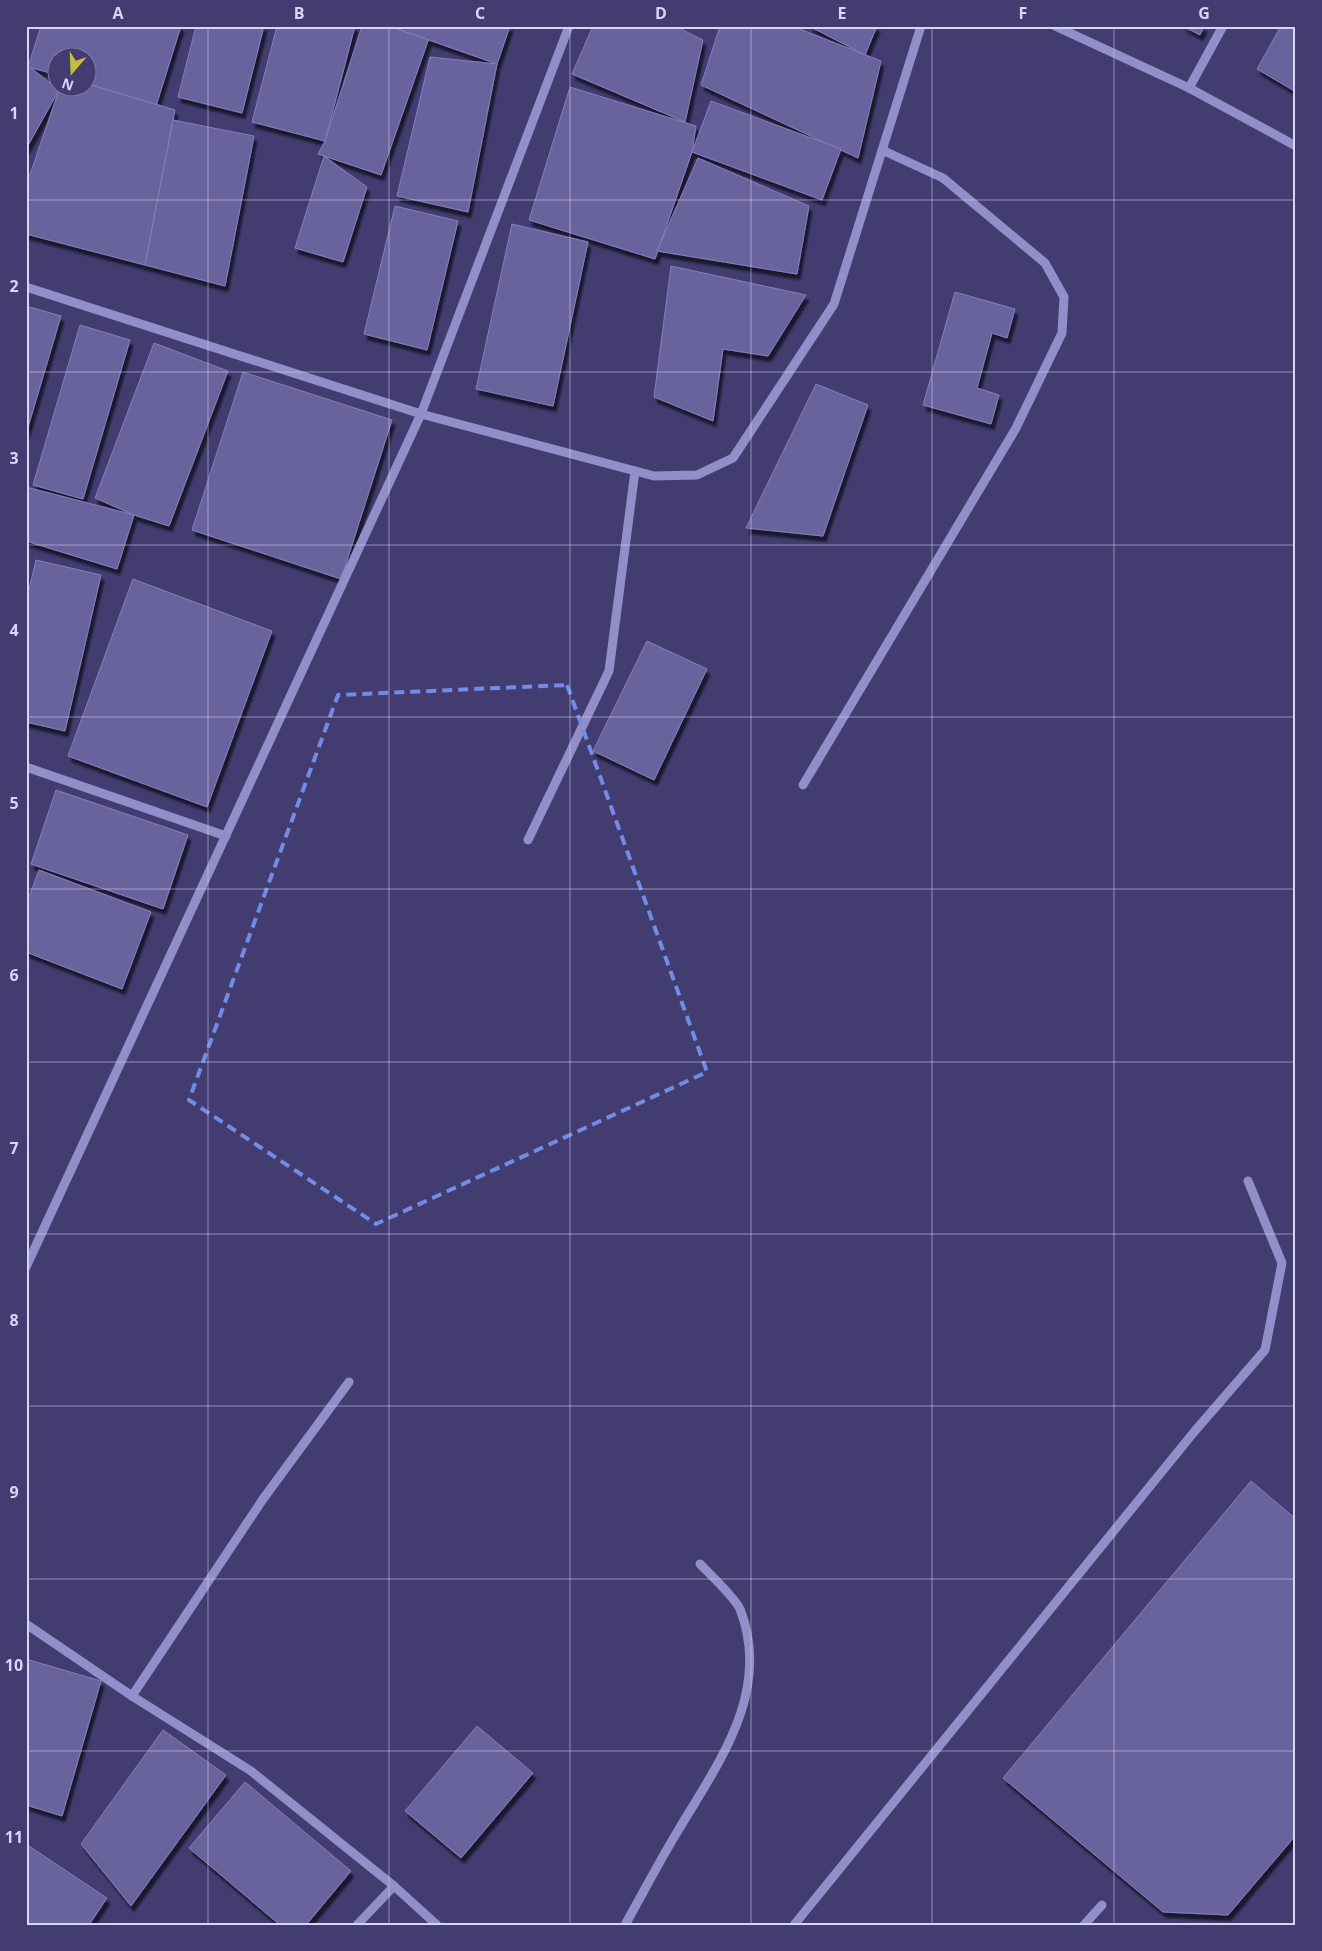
<svg xmlns="http://www.w3.org/2000/svg" width="1322" height="1951" font-family="'Open Sans',sans-serif">
<style>
.building{fill:#69649d;stroke:#837fba;filter:url(#shadow)}
.lines{fill:none;stroke-linecap:round;stroke-linejoin:round}
.minor{stroke:#918eca;stroke-width:9}
.marked{fill:none;stroke:#718be6;stroke-width:4;stroke-dasharray:10 6;stroke-linejoin:round}
.grid{fill:none;stroke:#d7d6f6;stroke-width:1;stroke-opacity:0.55}
.neatline{fill:none;stroke:#d7d6f6;stroke-width:2}
.grid-label{font-size:16px;text-anchor:middle;font-weight:bold;fill:#d7d6f6}
</style>
<defs>
<filter id="shadow"><feDropShadow dx="3" dy="5.5" stdDeviation="1" flood-color="#0009"/></filter>
</defs>
<rect width="100%" height="100%" fill="#423c71"/>
<g class="building">
<path d="M 41,26 L 181,26 L 156,106 L 88,84 L 88,58 L 58,58 L 58,75 L 28,67 Z"/>
<path d="M 196,26 L 264,26 L 242,113 L 178,97 Z"/>
<path d="M 277,26 L 355,26 L 325,141 L 252,122 Z"/>
<path d="M 362,26 L 389,26 L 429,38 L 381,175 L 318,154 L 325,141 Z"/>
<path d="M 389,26 L 510,26 L 497,64 Z"/>
<path d="M 593,26 L 675,26 L 703,40 L 685,122 L 572,74 Z"/>
<path d="M 720,26 L 792,26 L 881,61 L 858,158 L 701,85 Z"/>
<path d="M 809,26 L 877,26 L 865,55 Z"/>
<path d="M 1183,26 L 1204,26 L 1200,35 Z"/>
<path d="M 1281,26 L 1296,26 L 1296,92 L 1257,69 Z"/>
<path d="M 430,57 L 497,64 L 468,212 L 397,196 Z"/>
<path d="M 26,64 L 59,90 L 26,149 Z"/>
<path d="M 88,84 L 175,110 L 145,265 L 26,234 L 26,186 L 59,90 L 68,88 L 88,88 Z"/>
<path d="M 570,87 L 696,126 L 692,152 L 655,259 L 529,220 Z"/>
<path d="M 711,101 L 841,149 L 822,200 L 692,152 Z"/>
<path d="M 173,120 L 254,136 L 225,286 L 145,265 Z"/>
<path d="M 324,156 L 367,187 L 343,262 L 295,248 Z"/>
<path d="M 698,158 L 809,206 L 797,274 L 657,251 Z"/>
<path d="M 395,206 L 458,221 L 427,350 L 364,334 Z"/>
<path d="M 512,224 L 588,242 L 553,406 L 476,389 Z"/>
<path d="M 671,266 L 806,295 L 768,356 L 723,349 L 713,421 L 654,397 Z"/>
<path d="M 955,292 L 1015,309 L 1007,338 L 992,333 L 977,388 L 999,395 L 991,424 L 923,405 Z"/>
<path d="M 26,306 L 61,316 L 26,434 Z"/>
<path d="M 80,325 L 130,340 L 83,499 L 33,485 Z"/>
<path d="M 154,343 L 228,371 L 169,526 L 134,515 L 95,498 Z"/>
<path d="M 243,372 L 392,420 L 341,579 L 192,530 Z"/>
<path d="M 816,384 L 868,405 L 823,536 L 746,528 Z"/>
<path d="M 26,487 L 134,515 L 117,569 L 26,541 Z"/>
<path d="M 36,560 L 101,575 L 65,731 L 26,722 L 26,602 Z"/>
<path d="M 133,579 L 272,631 L 207,807 L 68,756 Z"/>
<path d="M 647,641 L 707,669 L 654,780 L 593,751 Z"/>
<path d="M 56,790 L 188,835 L 163,909 L 31,864 Z"/>
<path d="M 39,870 L 151,912 L 122,989 L 26,952 L 26,905 Z"/>
<path d="M 1251,1481 L 1296,1519 L 1296,1835 L 1228,1915 L 1163,1912 L 1003,1778 Z"/>
<path d="M 26,1659 L 101,1681 L 62,1816 L 26,1805 Z"/>
<path d="M 477,1726 L 533,1773 L 461,1858 L 405,1811 Z"/>
<path d="M 163,1730 L 226,1775 L 131,1906 L 81,1844 Z"/>
<path d="M 245,1782 L 351,1871 L 306,1925 L 280,1925 L 189,1848 Z"/>
<path d="M 26,1844 L 107,1898 L 89,1925 L 26,1925 Z"/>
</g>
<g class="lines">
<g class="minor">
<path d="M 1055,26 L 1189,88 L 1296,146"/>
<path d="M 1189,88 L 1223,26"/>
<path d="M 26,287 L 421,414 L 654,476 L 697,475 L 733,458 L 834,304 L 921,26"/>
<path d="M 26,767 L 226,836"/>
<path d="M 803,785 L 1016,428 L 1062,333 L 1064,297 L 1045,263 L 943,178 L 882,150"/>
<path d="M 528,840 L 609,671 L 635,471"/>
<path d="M 26,1267 L 421,414 L 569,26"/>
<path d="M 26,1624 L 132,1696 L 251,1771 L 394,1886 L 437,1925"/>
<path d="M 132,1696 L 263,1499 L 349,1382"/>
<path d="M 357,1925 L 394,1886"/>
<path d="M 625,1925 C 643,1893 660,1860 679,1829 C 719,1762 772,1691 740,1609 C 735,1598 710,1574 700,1564"/>
<path d="M 794,1925 L 1194,1432 L 1265,1350 L 1282,1263 L 1248,1181"/>
<path d="M 1084,1925 L 1102,1905"/>
</g>
</g>
<path class="marked" d="M 567,685 L 707,1072 L 376,1224 L 189,1100 L 338,695 Z"/>
<path class="grid" d="M 208,26 L 208,1925M 389,26 L 389,1925M 570,26 L 570,1925M 751,26 L 751,1925M 932,26 L 932,1925M 1114,26 L 1114,1925M 26,200 L 1296,200M 26,372 L 1296,372M 26,545 L 1296,545M 26,717 L 1296,717M 26,889 L 1296,889M 26,1062 L 1296,1062M 26,1234 L 1296,1234M 26,1406 L 1296,1406M 26,1579 L 1296,1579M 26,1751 L 1296,1751"/>
<rect width="1322" height="1951" fill="none" stroke="#423c71" stroke-width="55"/>
<g transform="translate(72 72) rotate(199)"><circle r="24" fill="#423c71" stroke="#7e7aa6"/>
<path d="M0-4L9 19L0 12L-9 19Z" fill="#c3bd3e"/>
<text y="-8" font-size="14" font-weight="bold" text-anchor="middle" fill="#d7d6f6">N</text>
</g>
<rect x="28" y="28" width="1266" height="1896" class="neatline"/>
<g class="grid-label">
<text x="118" y="19">A</text>
<text x="299" y="19">B</text>
<text x="480" y="19">C</text>
<text x="661" y="19">D</text>
<text x="842" y="19">E</text>
<text x="1023" y="19">F</text>
<text x="1204" y="19">G</text>
<text x="14" y="119">1</text>
<text x="14" y="292">2</text>
<text x="14" y="464">3</text>
<text x="14" y="636">4</text>
<text x="14" y="809">5</text>
<text x="14" y="981">6</text>
<text x="14" y="1154">7</text>
<text x="14" y="1326">8</text>
<text x="14" y="1498">9</text>
<text x="14" y="1671">10</text>
<text x="14" y="1843">11</text>
</g>
</svg>
